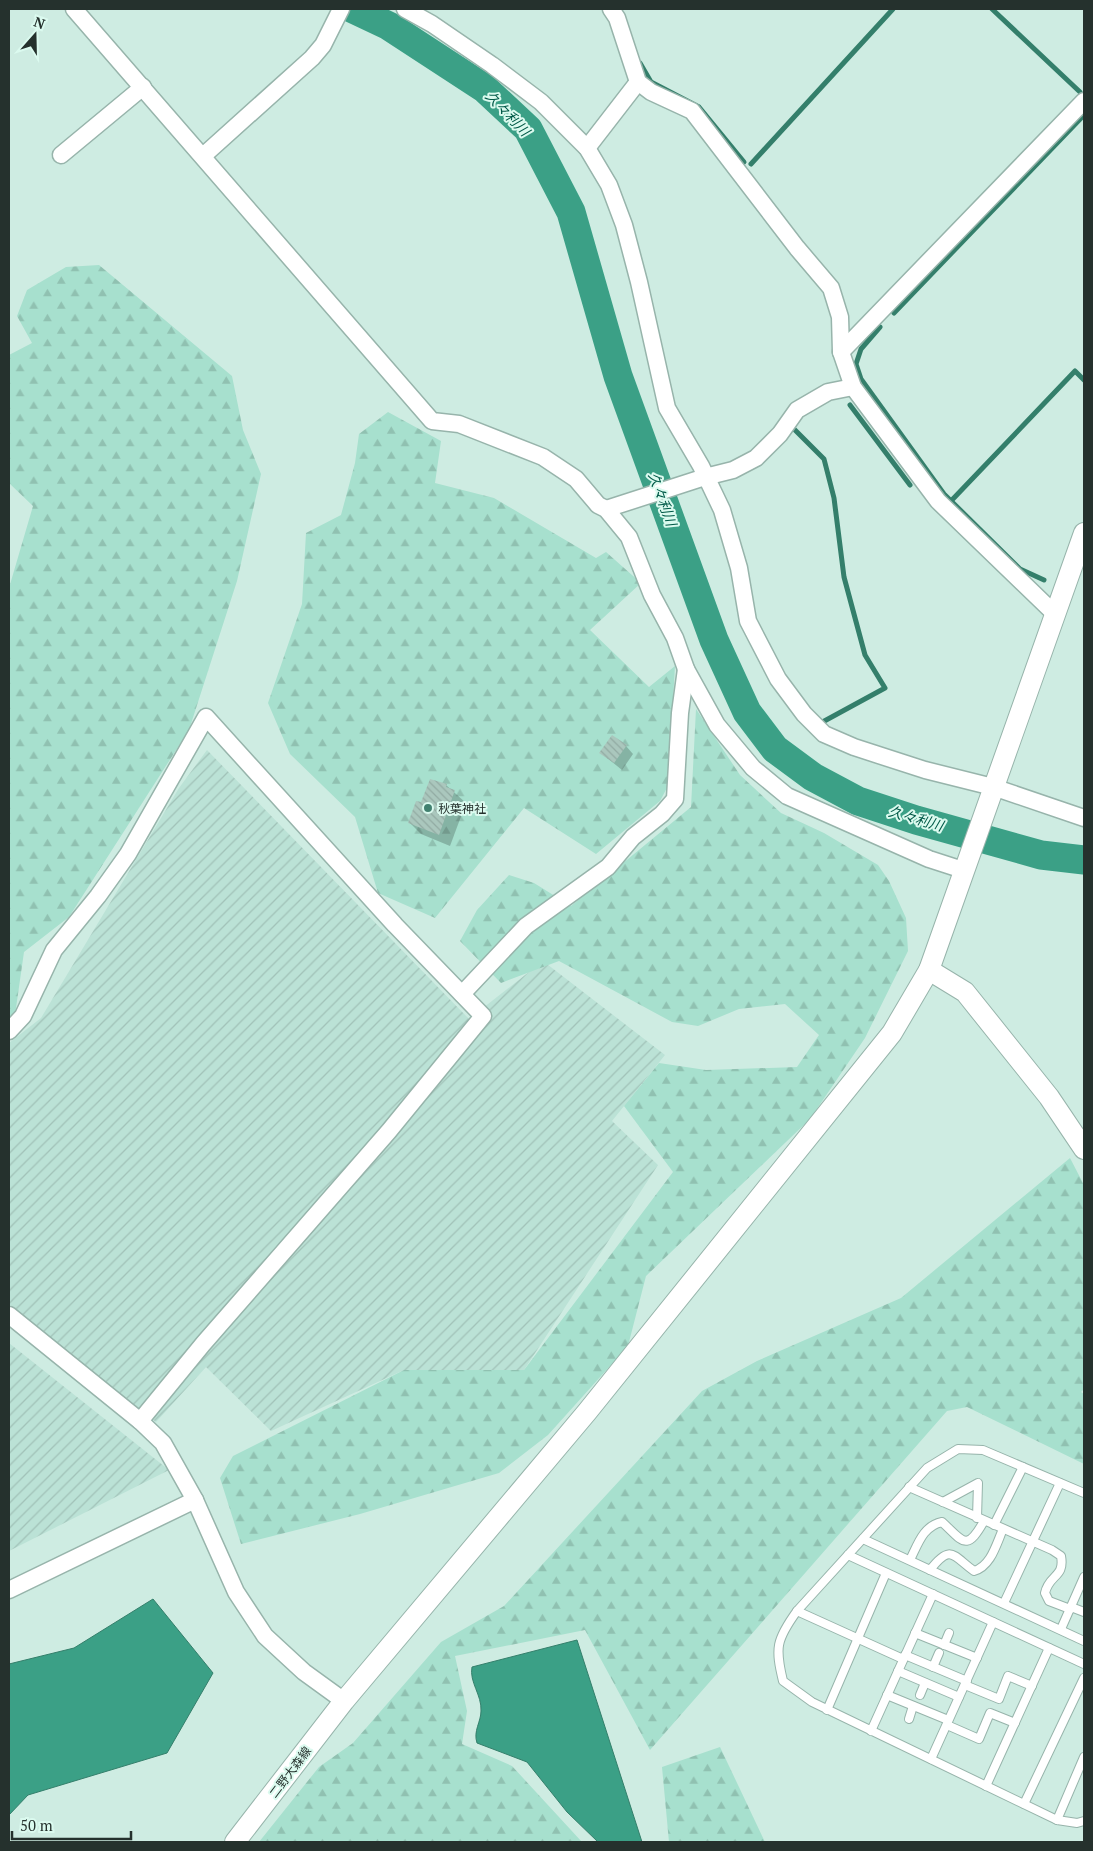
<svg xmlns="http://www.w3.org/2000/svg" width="1093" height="1851" font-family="'PT Serif','Noto Sans JP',serif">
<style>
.industrial{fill:url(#industrial-furrows)}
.forest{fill:url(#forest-firs)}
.water{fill:#3ba086;stroke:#347f6b}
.shadow{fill:#0003}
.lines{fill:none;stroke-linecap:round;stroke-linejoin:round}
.stream{stroke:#347f6b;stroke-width:5}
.river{stroke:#3ba086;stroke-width:29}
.building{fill:url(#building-back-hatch)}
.service-casing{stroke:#97b4ab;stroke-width:10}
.minor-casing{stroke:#97b4ab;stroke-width:19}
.tertiary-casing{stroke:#97b4ab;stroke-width:22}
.service{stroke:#fff;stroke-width:8}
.minor{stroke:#fff;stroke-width:16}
.tertiary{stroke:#fff;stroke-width:20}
.poi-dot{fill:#428170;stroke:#dbfaef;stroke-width:2}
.labels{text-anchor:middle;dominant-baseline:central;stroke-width:4;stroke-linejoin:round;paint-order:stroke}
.poi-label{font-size:12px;fill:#25312d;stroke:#dbfaef;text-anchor:start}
.street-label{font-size:12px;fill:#25312d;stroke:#dbfaef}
.water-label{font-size:14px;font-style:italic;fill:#015947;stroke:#dbfaef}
</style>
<defs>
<pattern id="industrial-furrows" width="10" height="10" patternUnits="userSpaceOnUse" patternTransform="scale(1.25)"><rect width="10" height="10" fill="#bbe2d6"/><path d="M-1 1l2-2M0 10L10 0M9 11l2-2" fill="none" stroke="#a1c2b8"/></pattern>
<pattern id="forest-firs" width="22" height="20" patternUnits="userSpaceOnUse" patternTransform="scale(1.25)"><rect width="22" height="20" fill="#a7e0ce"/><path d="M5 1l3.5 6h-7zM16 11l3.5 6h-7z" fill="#90c1b1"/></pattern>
<pattern id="building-back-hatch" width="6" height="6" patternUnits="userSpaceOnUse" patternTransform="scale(1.25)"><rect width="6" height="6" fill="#aac7bd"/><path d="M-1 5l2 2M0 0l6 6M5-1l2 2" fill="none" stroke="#92aba3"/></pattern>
</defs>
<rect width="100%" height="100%" fill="#ceece2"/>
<g class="industrial">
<path d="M 207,750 L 469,1019 L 543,961 L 665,1055 L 612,1121 L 658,1165 L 524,1370 L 404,1370 L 271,1431 L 206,1367 L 156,1422 L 9,1304 L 9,1043 L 41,1018 L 179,788 Z"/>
<path d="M 9,1343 L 169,1470 L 9,1551 Z"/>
</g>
<g class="forest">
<path d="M 99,265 L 232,376 L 243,430 L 261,474 L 237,581 L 189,730 L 69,917 L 24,952 L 15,1015 L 9,1020 L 9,588 L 33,506 L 9,483 L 9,355 L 32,343 L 17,316 L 27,290 L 66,267 Z"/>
<path d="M 388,412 L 441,441 L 435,483 L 494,498 L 596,558 L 606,552 L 641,583 L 590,630 L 649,687 L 675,666 L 668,786 L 660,801 L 596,854 L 524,808 L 435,918 L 378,893 L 355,817 L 290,754 L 268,703 L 302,604 L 306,533 L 341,515 L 355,463 L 359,434 Z"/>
<path d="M 696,709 L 740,775 L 781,813 L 824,833 L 878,865 L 889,881 L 906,918 L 908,951 L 865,1038 L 810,1119 L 646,1276 L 628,1346 L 548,1435 L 499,1473 L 360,1514 L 241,1544 L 220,1478 L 233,1456 L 404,1370 L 524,1370 L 673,1172 L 624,1106 L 659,1063 L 706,1070 L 797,1067 L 819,1035 L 785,1004 L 739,1009 L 698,1026 L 672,1022 L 559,961 L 501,983 L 460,941 L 477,910 L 509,875 L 534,883 L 571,906 L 691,807 Z"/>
<path d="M 1070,1158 L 1084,1185 L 1084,1389 L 1081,1392 L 1084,1394 L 1084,1464 L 967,1407 L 947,1411 L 650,1750 L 585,1630 L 455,1656 L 467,1711 L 462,1744 L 512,1766 L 582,1842 L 259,1842 L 319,1767 L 353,1743 L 441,1642 L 504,1606 L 702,1391 L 757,1361 L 901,1298 Z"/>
<path d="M 720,1747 L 765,1842 L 669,1842 L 662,1767 Z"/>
</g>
<g class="water">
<path d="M 153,1599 L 213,1673 L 167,1753 L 28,1795 L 9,1815 L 9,1664 L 74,1648 Z"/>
<path d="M 577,1640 L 642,1842 L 598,1842 L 567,1812 L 527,1762 L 477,1743 C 473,1731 481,1722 481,1711 C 482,1695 469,1682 472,1667 Z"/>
</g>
<g class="shadow">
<path d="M 626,746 L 633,754 L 622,770 L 601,753 Z"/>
<path d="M 446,785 L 466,803 L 450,846 L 421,834 L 410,823 L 422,804 Z"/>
</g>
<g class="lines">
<g class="stream">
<path d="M 992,9 L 1080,92"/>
<path d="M 640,63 L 651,82 L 699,107 L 744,162"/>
<path d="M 751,164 L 893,9"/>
<path d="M 894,313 L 1084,115"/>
<path d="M 880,327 L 861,349 L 856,364 L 861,379 L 944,494 L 1020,569 L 1044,580"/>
<path d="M 850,405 L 910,485"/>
<path d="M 790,425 L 824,459 L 834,498 L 844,577 L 865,655 L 885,688 L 817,725"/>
<path d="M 951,501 L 1075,371 L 1084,380"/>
</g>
<path class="river" d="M 353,9 L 389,26 L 484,88 L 528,129 L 571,212 L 618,376 L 714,640 L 747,712 L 775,749 L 813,777 L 858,801 L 916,820 L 1041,855 L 1084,860"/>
</g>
<g class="building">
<path d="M 612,735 L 627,745 L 614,763 L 599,753 Z"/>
<path d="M 430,779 L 447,784 L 446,787 L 455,790 L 439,835 L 408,823 L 416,801 L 421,802 Z"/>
</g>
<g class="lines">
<defs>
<g id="service">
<path d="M 909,1487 L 1052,1550 L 1061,1556 C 1065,1578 1049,1574 1045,1593 L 1049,1601 L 1070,1609"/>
<path d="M 1084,1493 L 983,1450 L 958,1449 L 927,1468 L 797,1611 C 776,1640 775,1648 783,1681 L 812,1702 L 1057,1820 L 1077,1823 L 1084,1821"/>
<path d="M 943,1502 L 978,1483 L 977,1518"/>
<path d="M 994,1525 L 1023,1467"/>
<path d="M 863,1539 L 1084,1641"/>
<path d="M 848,1555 L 1084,1664"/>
<path d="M 910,1560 C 918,1544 923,1526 942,1522 C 963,1541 966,1553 984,1521"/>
<path d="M 930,1570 C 951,1543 953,1556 974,1571 C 991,1566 996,1545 1003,1529"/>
<path d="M 1004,1603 L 1060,1483"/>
<path d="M 1071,1607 L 1084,1612"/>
<path d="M 797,1611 L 903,1659"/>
<path d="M 1061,1629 L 1084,1577"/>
<path d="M 915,1633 L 977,1658"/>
<path d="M 944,1645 L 949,1633"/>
<path d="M 905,1655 L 967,1681"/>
<path d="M 933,1667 L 939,1653"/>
<path d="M 898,1671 L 959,1697"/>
<path d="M 965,1685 L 999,1699 L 1008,1676 L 1032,1686"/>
<path d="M 887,1695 L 948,1720"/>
<path d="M 920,1695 L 925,1683"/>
<path d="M 827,1710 L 886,1573"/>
<path d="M 909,1719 L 913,1706"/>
<path d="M 947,1725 L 979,1739 L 990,1713 L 1015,1723"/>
<path d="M 871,1731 L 933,1594"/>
<path d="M 931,1759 L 993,1622"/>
<path d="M 986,1786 L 1049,1648"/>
<path d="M 1024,1804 L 1084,1678"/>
<path d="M 1057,1820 L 1084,1757"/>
</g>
<g id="minor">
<path d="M 74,9 L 432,421 L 459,424 L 543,457 L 576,479 L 598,505 L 606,509 L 629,537 L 652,595 L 675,638 L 686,669 L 717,725 L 753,768 L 787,796 L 929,859 L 963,870"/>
<path d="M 405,9 L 432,24 L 492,65 L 541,102 L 587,148 L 609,185 L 624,225 L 639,282 L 667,408 L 701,466 L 722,510 L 739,568 L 748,621 L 778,679 L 804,714 L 824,734 L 854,747 L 925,770 L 993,787 L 1084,818"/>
<path d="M 611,9 L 617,18 L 638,82 L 651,92 L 692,111 L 797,248 L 831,288 L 840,317 L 841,352 L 853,387 L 938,501 L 1056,615"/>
<path d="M 587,148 L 638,82"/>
<path d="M 61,155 L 143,87"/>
<path d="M 203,156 L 312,58 L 323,45 L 341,9"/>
<path d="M 841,352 L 1084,101"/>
<path d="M 606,509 L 705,477 L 733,470 L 756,458 L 780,434 L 797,410 L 828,392 L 853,387"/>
<path d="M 462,994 L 526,926 L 608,867 L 633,837 L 662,814 L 675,799 L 680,713 L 686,669"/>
<path d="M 9,1031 L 23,1016 L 54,950 L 98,896 L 128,854 L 206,717 L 395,925 L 483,1016 L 389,1131 L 203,1344 L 140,1421"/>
<path d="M 9,1315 L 140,1421 L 163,1443 L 195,1500 L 236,1592 L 265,1636 L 304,1672 L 344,1701"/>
<path d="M 9,1590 L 195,1500"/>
</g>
<g id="tertiary">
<path d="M 929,970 L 965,992 L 1049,1097 L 1084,1149"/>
<path d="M 235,1842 L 344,1701 L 587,1412 L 892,1033 L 929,970 L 1084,533"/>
</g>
</defs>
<use href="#service" class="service-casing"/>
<use href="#minor" class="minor-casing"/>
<use href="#tertiary" class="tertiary-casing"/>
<use href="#service" class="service"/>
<use href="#minor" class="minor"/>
<use href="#tertiary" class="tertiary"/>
</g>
<circle class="poi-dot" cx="428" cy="808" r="5"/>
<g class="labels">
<g class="poi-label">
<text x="438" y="808">秋葉神社</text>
</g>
<g class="street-label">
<text transform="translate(290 1772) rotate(-53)">二野大森線</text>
</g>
<g class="water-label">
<text transform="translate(508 113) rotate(46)">久々利川</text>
<text transform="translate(663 499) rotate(70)">久々利川</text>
<text transform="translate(916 818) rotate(16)">久々利川</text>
</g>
</g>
<rect width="1093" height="1851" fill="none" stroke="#25312d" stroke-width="20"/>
<g transform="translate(35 35) rotate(20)" stroke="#dbfaef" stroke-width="4" paint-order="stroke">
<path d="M0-4L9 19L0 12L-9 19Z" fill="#25312d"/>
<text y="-8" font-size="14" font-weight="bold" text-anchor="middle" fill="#25312d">N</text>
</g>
<path d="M12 1831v8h119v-8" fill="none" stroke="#25312d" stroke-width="2.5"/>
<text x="20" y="1831" font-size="15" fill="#25312d" stroke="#dbfaef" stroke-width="4" paint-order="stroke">50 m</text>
</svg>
